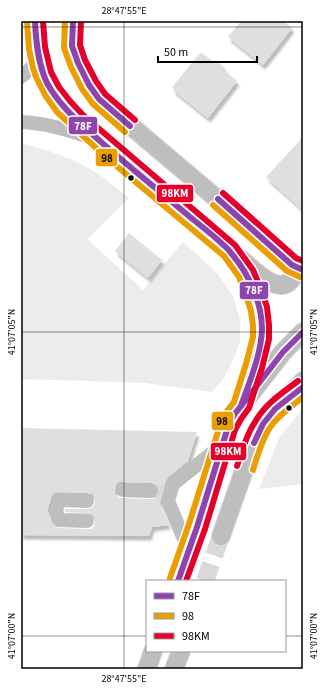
<svg xmlns="http://www.w3.org/2000/svg" width="324" height="690" font-family="'Source Sans 3',sans-serif">
<style>
.green{fill:#ececec}
.building{fill:#dfdfdf;fill-rule:evenodd;filter:url(#shadow)}
.lines{fill:none;stroke-linecap:round;stroke-linejoin:round}
.minor-tunnel{stroke:#d9d9d9;stroke-width:14;stroke-dasharray:14 7;stroke-linecap:butt}
.major-tunnel{stroke:#d9d9d9;stroke-width:18;stroke-dasharray:18 9;stroke-linecap:butt}
.major-casing{stroke:#dbdbdb;stroke-width:20}
.minor{stroke:#bebebe;stroke-width:14}
.major{stroke:#bebebe;stroke-width:18}
.bus-1-casing{stroke:#fff;stroke-width:9}
.bus-2-casing{stroke:#fff;stroke-width:9}
.bus-3-casing{stroke:#fff;stroke-width:9}
.bus-1{stroke:#8e44ad;stroke-width:6}
.bus-2{stroke:#eb9e00;stroke-width:6}
.bus-3{stroke:#e4002b;stroke-width:6}
.ticks{fill:none;stroke:#000;stroke-width:1;stroke-opacity:0.45}
.bus-dot{fill:#000;stroke:#fff;stroke-width:1.5}
.line-badge{stroke:#fff;stroke-width:1.5}
.badge-label{font-size:11px;text-anchor:middle;font-weight:bold;fill:#fff}
.pale-badge-label{font-size:11px;text-anchor:middle;font-weight:bold;fill:#111}
.neatline{fill:none;stroke:#000;stroke-width:1.5}
.ticks-label{font-size:10px;text-anchor:middle;fill:#000}
</style>
<defs>
<filter id="shadow"><feDropShadow dx="2.5" dy="4.5" stdDeviation="1" flood-color="#0004"/></filter>
</defs>
<rect width="100%" height="100%" fill="#fff"/>
<g class="green">
<path d="M 21,143 C 48,150 73,158 97,173 C 108,180 118,190 129,198 L 87,239 L 143,290 L 183,242 L 217,273 L 233,296 L 240,319 L 240,341 L 236,354 L 224,378 L 212,392 L 145,383 L 21,379 Z"/>
<path d="M 303,408 L 303,484 L 259,489 L 279,438 Z"/>
</g>
<g class="building">
<path d="M 241,21 L 284,21 L 292,28 L 263,65 L 228,37 Z"/>
<path d="M 200,53 L 201,54 L 202,53 L 214,62 L 215,60 L 226,69 L 225,71 L 237,81 L 208,118 L 173,90 L 174,88 L 172,87 Z"/>
<path d="M 303,137 L 303,210 L 266,177 Z"/>
<path d="M 129,233 L 162,260 L 148,278 L 115,251 Z"/>
<path d="M 21,428 L 197,432 L 188,461 L 168,477 L 165,482 L 160,499 L 160,504 L 168,525 L 152,527 L 149,536 L 21,535 ZM 119,482 L 123,482 L 152,483 L 156,484 L 158,487 L 159,492 L 158,496 L 155,499 L 151,499 L 122,498 L 118,497 L 115,494 L 115,490 L 116,485 ZM 56,492 L 87,493 L 92,494 L 95,497 L 95,501 L 94,505 L 91,508 L 87,509 L 65,509 L 65,512 L 87,513 L 91,514 L 95,517 L 95,522 L 94,526 L 91,529 L 87,529 L 59,528 L 53,526 L 51,522 L 48,512 L 48,508 L 51,497 L 53,494 Z"/>
</g>
<g class="lines">
<path class="minor-tunnel" d="M 151,491 L 167,492"/>
<g class="major-tunnel">
<path d="M 178,581 L 194,535"/>
<path d="M 205,581 L 221,536"/>
</g>
<defs>
<g id="major">
<path d="M 35,21 C 36,45 38,70 52,91 C 61,106 74,118 87,129 C 100,141 114,153 128,165 C 163,193 197,222 230,251 C 236,259 242,266 246,274 C 256,293 264,318 261,339 C 257,362 248,384 241,406"/>
<path d="M 73,21 C 73,29 71,38 72,46 C 76,65 88,83 99,99 L 229,209 L 292,265 L 303,270"/>
<path d="M 242,260 C 253,269 278,296 291,280 C 295,275 294,270 292,265"/>
<path d="M 194,535 L 222,445 L 228,427 L 234,415 L 283,352 L 303,332"/>
<path d="M 221,536 L 254,442 L 263,424 L 275,409 L 303,381"/>
<path d="M 147,669 L 153,651"/>
<path d="M 174,669 L 181,651"/>
</g>
</defs>
<use href="#major" class="major-casing"/>
<g class="minor">
<path d="M 21,77 C 29,71 34,66 38,57"/>
<path d="M 21,122 C 47,123 70,130 94,139"/>
<path d="M 123,490 L 151,491"/>
<path d="M 87,521 L 59,520 L 56,510 L 59,500 L 87,501"/>
<path d="M 189,551 L 168,501 L 173,484 L 222,445"/>
</g>
<use href="#major" class="major"/>
<defs>
<g id="bus-1">
<path d="M 35,21 C 36,42 38,64 47,83 C 58,103 74,118 91,133 C 123,162 157,189 190,217 C 200,225 209,232 218,240 C 222,244 228,248 231,253 C 249,274 262,302 262,330 C 261,355 249,383 241,406"/>
<path d="M 73,21 L 72,46 L 78,63 L 89,85 L 99,99 L 130,126"/>
<path d="M 218,199 L 292,265 L 303,270"/>
<path d="M 254,443 L 263,424 L 275,409 L 303,387"/>
<path d="M 178,581 L 197,527 L 228,427 L 234,415 L 283,352 L 303,332"/>
</g>
<g id="bus-2">
<path d="M 27,21 L 29,49 L 33,68 L 36,77 L 45,95 L 57,112 L 72,126 L 107,158 L 224,256 L 239,277 L 246,295 L 251,311 L 253,326 L 253,337 L 246,364 L 234,402 L 227,411 L 220,425 L 189,524 L 170,578"/>
<path d="M 65,21 L 64,48 L 71,67 L 82,89 L 93,104 L 125,132"/>
<path d="M 213,205 L 287,271 L 300,277"/>
<path d="M 253,470 C 257,457 261,442 269,429 C 277,416 291,407 303,397"/>
</g>
<g id="bus-3">
<path d="M 43,21 L 45,47 L 51,72 L 59,87 L 70,101 L 83,115 L 118,145 L 235,245 L 253,270 L 261,289 L 267,307 L 269,325 L 269,339 L 262,368 L 249,408 L 241,419 L 235,430 L 205,529 L 186,581"/>
<path d="M 81,21 L 80,45 L 85,60 L 96,81 L 105,94 L 135,120"/>
<path d="M 223,193 L 296,258 L 303,261"/>
<path d="M 237,466 C 242,451 246,435 255,422 C 265,404 282,393 298,381"/>
</g>
</defs>
<use href="#bus-1" class="bus-1-casing"/>
<use href="#bus-2" class="bus-2-casing"/>
<use href="#bus-3" class="bus-3-casing"/>
<use href="#bus-1" class="bus-1"/>
<use href="#bus-2" class="bus-2"/>
<use href="#bus-3" class="bus-3"/>
</g>
<path class="ticks" d="M 124,21 L 124,669M 21,27 L 303,27M 21,332 L 303,332M 21,636 L 147,636M 285,636 L 303,636"/>
<g class="bus-dot">
<circle cx="131" cy="178" r="3.5"/>
<circle cx="289" cy="408" r="3.5"/>
</g>
<g class="line-badge">
<rect x="68" y="116" width="30" height="19" rx="4" fill="#8e44ad"/>
<rect x="95" y="148" width="23" height="19" rx="4" fill="#eb9e00"/>
<rect x="156" y="184" width="38" height="19" rx="4" fill="#e4002b"/>
<rect x="239" y="281" width="30" height="19" rx="4" fill="#8e44ad"/>
<rect x="211" y="411" width="23" height="20" rx="4" fill="#eb9e00"/>
<rect x="210" y="442" width="37" height="19" rx="4" fill="#e4002b"/>
</g>
<g class="badge-label">
<text x="83" y="130">78F</text>
<text x="175" y="197">98KM</text>
<text x="254" y="294">78F</text>
<text x="228" y="455">98KM</text>
</g>
<g class="pale-badge-label">
<text x="107" y="162">98</text>
<text x="222" y="425">98</text>
</g>
<rect width="324" height="690" fill="none" stroke="#ffffff" stroke-width="44"/>
<rect x="146" y="580" width="140" height="72" fill="#ffffff" stroke="#999999"/>
<rect x="154" y="593" width="20" height="6" fill="#8e44ad" stroke="#999999"/>
<text x="182" y="600" font-size="12" fill="#000000">78F</text>
<rect x="154" y="613" width="20" height="6" fill="#eb9e00" stroke="#999999"/>
<text x="182" y="620" font-size="12" fill="#000000">98</text>
<rect x="154" y="633" width="20" height="6" fill="#e4002b" stroke="#999999"/>
<text x="182" y="640" font-size="12" fill="#000000">98KM</text>
<path d="M158 56v6h99v-6" fill="none" stroke="#000000" stroke-width="2"/>
<text x="164" y="56" font-size="12" fill="#000000" stroke="#ffffff" stroke-width="3" paint-order="stroke">50 m</text>
<rect x="22" y="22" width="280" height="646" class="neatline"/>
<g class="ticks-label">
<text x="124" y="14">28°47'55"E</text>
<text transform="translate(11 332) rotate(-90)" y="4">41°07'05"N</text>
<text transform="translate(313 332) rotate(-90)" y="4">41°07'05"N</text>
<text transform="translate(11 636) rotate(-90)" y="4">41°07'00"N</text>
<text transform="translate(313 636) rotate(-90)" y="4">41°07'00"N</text>
<text x="124" y="682">28°47'55"E</text>
</g>
</svg>
